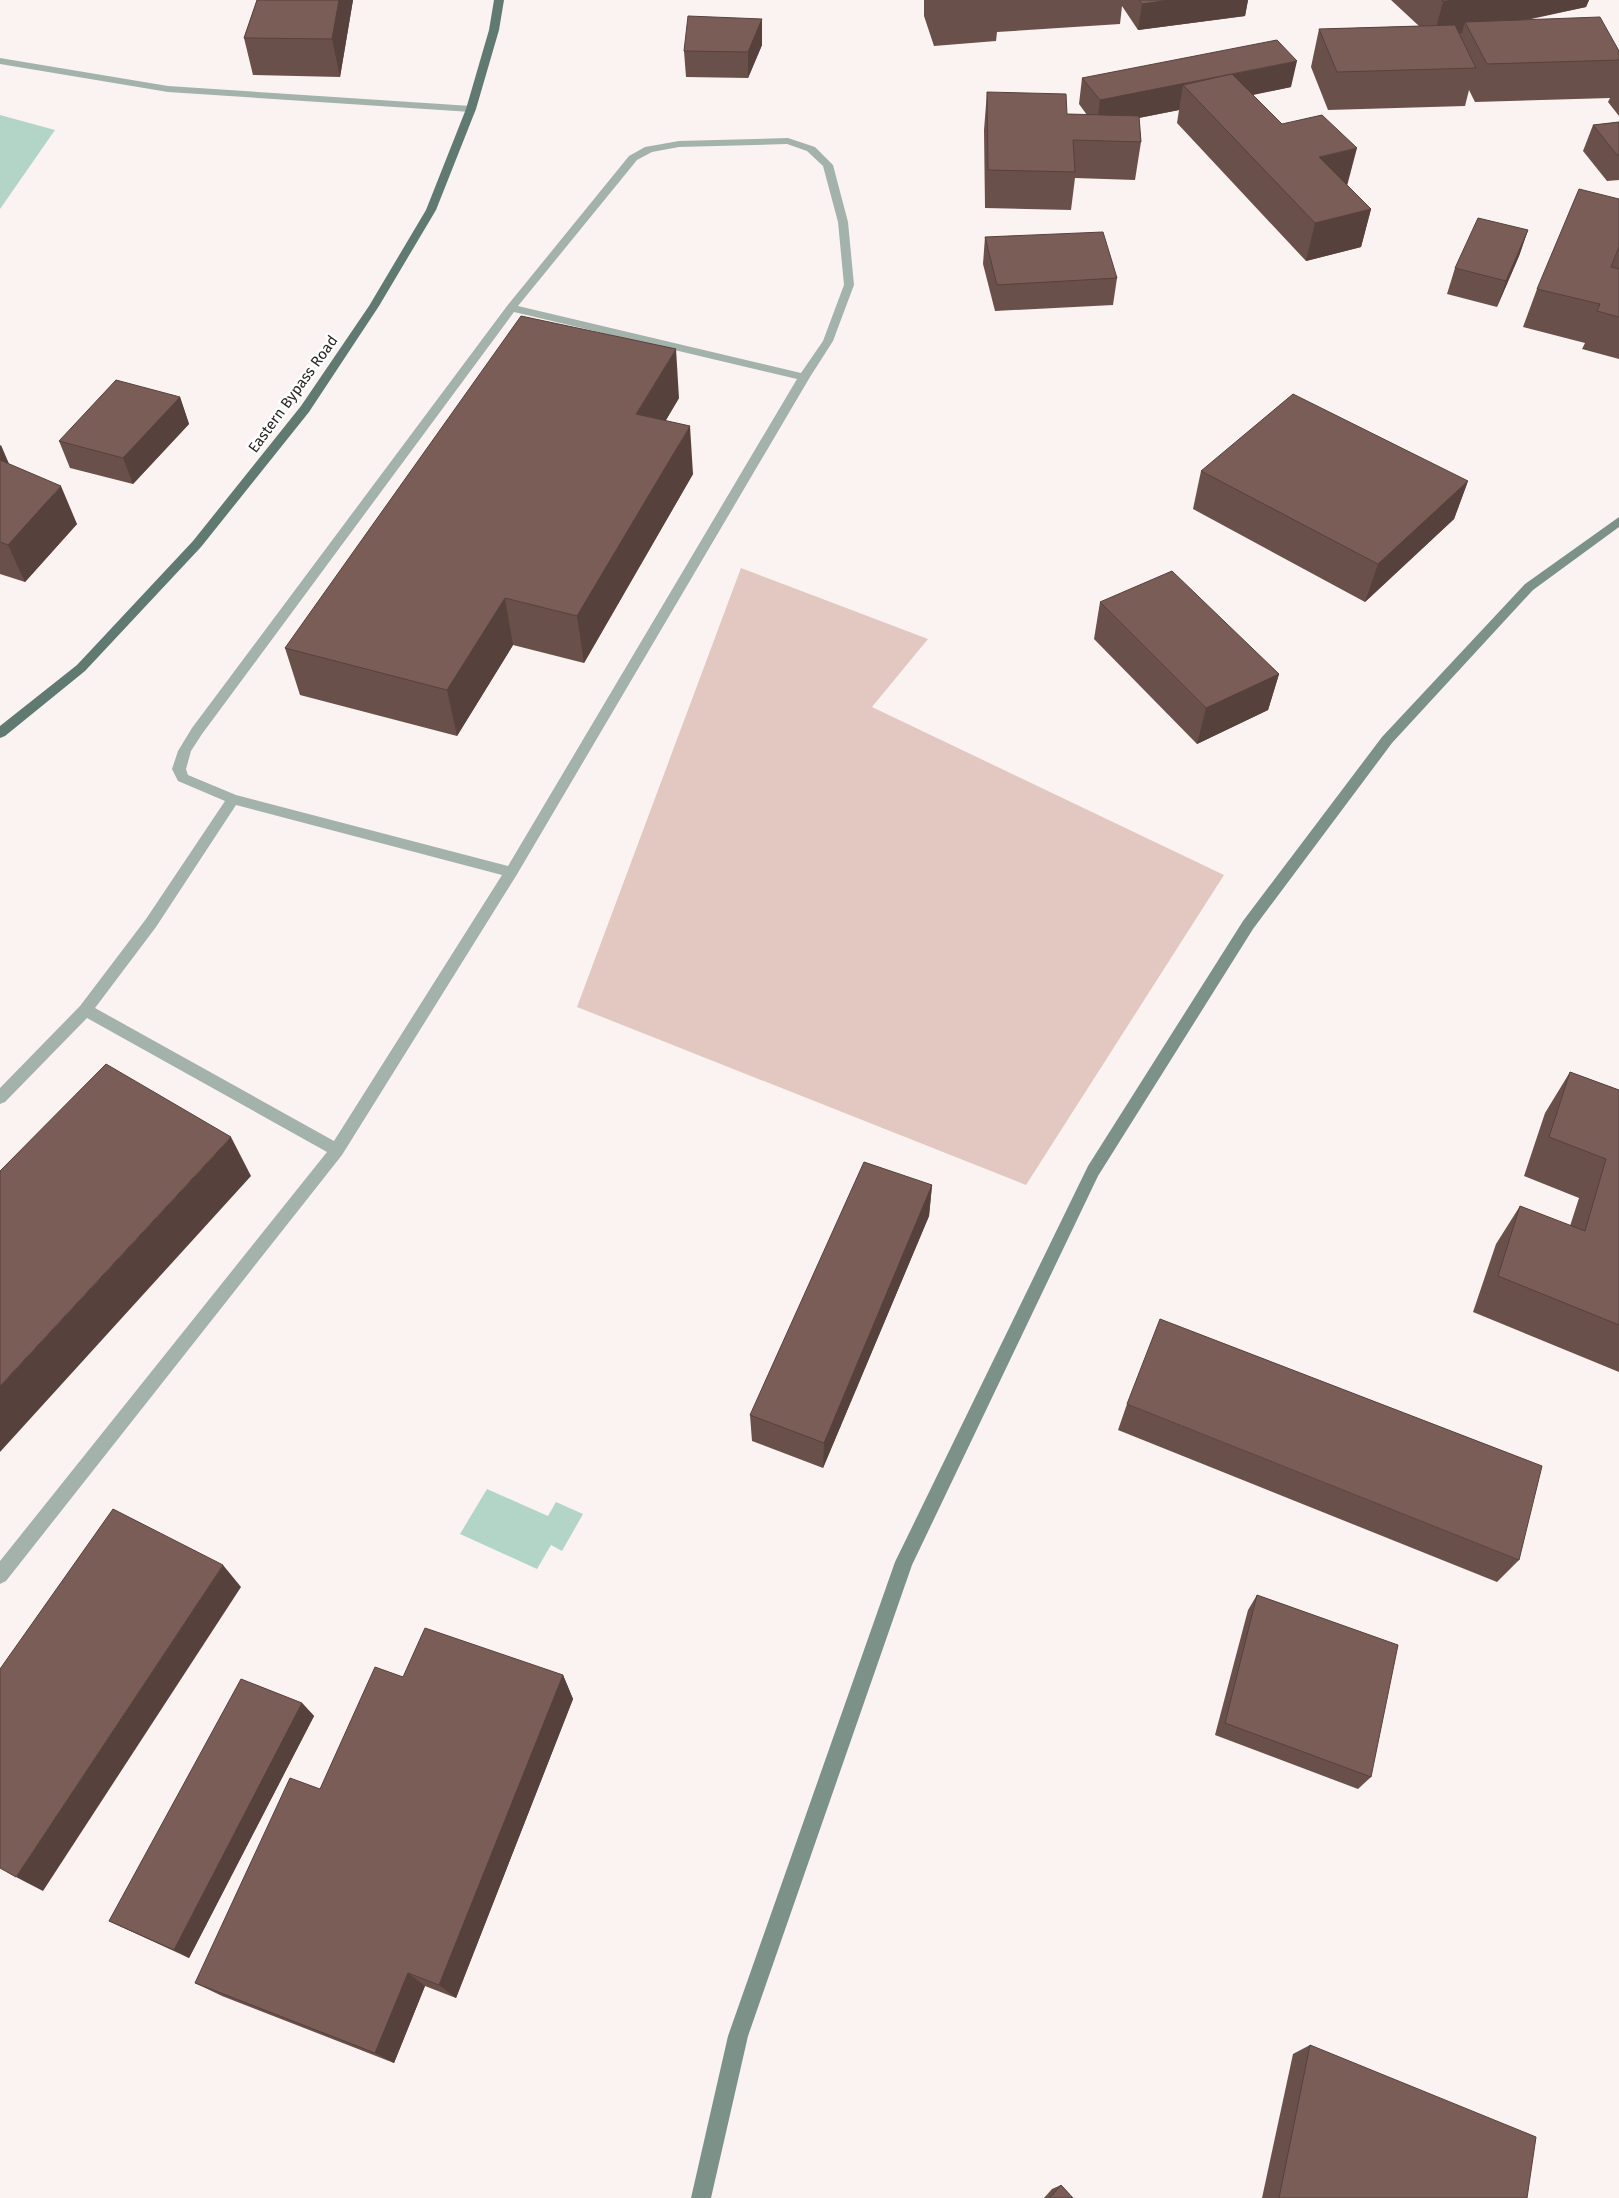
<svg xmlns="http://www.w3.org/2000/svg" width="1619" height="2198" font-family="'Fira Sans',sans-serif">
<style>
.green{fill:#e2c8c1}
.water{fill:#b3d5c8}
.lines{fill:none;stroke-linecap:round;stroke-linejoin:round}
.lane{fill:#a4b2ac;fill-rule:evenodd}
.secondary{fill:#7c9289;fill-rule:evenodd}
.primary{fill:#607a71;fill-rule:evenodd}
.wall{fill:#6a504b}
.shaded-wall{fill:#56413d}
.building{fill:#7b5d57;stroke:#56413d}
.labels{text-anchor:middle;dominant-baseline:central;stroke-width:5;stroke-linejoin:round;paint-order:stroke}
.far-street-label{font-size:15px;fill:#282524;stroke:#fff}
</style>
<rect width="100%" height="100%" fill="#fbf3f1"/>
<path class="green" d="M 741,568 L 928,639 L 872,707 L 1224,875 L 1026,1185 L 577,1007 Z"/>
<g class="water">
<path d="M 0,115 L 55,130 L 0,209 Z"/>
<path d="M 487,1489 L 548,1516 L 556,1502 L 583,1514 L 562,1551 L 551,1545 L 537,1569 L 460,1534 Z"/>
</g>
<g class="lines">
<g class="lane">
<path d="M 0,58 L 168,86 L 471,106 L 476,109 L 471,112 L 168,92 L 0,64 Z"/>
<path d="M 788,138 L 815,147 L 833,165 L 848,222 L 854,285 L 833,341 L 810,377 L 516,876 L 342,1155 L 6,1581 L 0,1584 L 0,1561 L 327,1152 L 87,1018 L 5,1102 L 0,1104 L 0,1088 L 80,1006 L 146,919 L 225,801 L 178,781 L 172,769 L 178,751 L 192,728 L 507,306 L 629,156 L 645,147 L 679,141 ZM 787,144 L 807,151 L 823,166 L 838,222 L 844,285 L 823,341 L 801,373 L 518,306 L 637,160 L 652,152 L 679,147 ZM 514,312 L 797,379 L 508,866 L 236,795 L 188,775 L 186,769 L 191,751 L 202,734 ZM 236,805 L 502,875 L 334,1141 L 95,1008 L 156,927 Z"/>
</g>
<path class="secondary" d="M 1619,517 L 1619,527 L 1533,590 L 1392,743 L 1253,929 L 1098,1176 L 912,1565 L 748,2036 L 711,2198 L 691,2198 L 728,2036 L 895,1562 L 1088,1166 L 1243,921 L 1382,737 L 1525,584 Z"/>
<path class="primary" d="M 494,0 L 504,0 L 499,30 L 476,109 L 436,210 L 379,306 L 309,412 L 201,547 L 85,671 L 5,736 L 0,738 L 0,726 L 77,665 L 193,541 L 301,406 L 369,306 L 426,210 L 466,109 L 489,30 Z"/>
</g>
<g class="wall">
<path d="M 257,0 L 353,0 L 340,77 L 253,75 L 244,38 Z"/>
<path d="M 924,0 L 1248,0 L 1245,16 L 1138,30 L 1122,6 L 1120,24 L 997,32 L 996,41 L 934,46 L 924,16 Z"/>
<path d="M 1391,0 L 1589,0 L 1586,7 L 1527,20 L 1619,51 L 1619,116 L 1608,102 L 1610,98 L 1475,102 L 1469,90 L 1465,106 L 1328,110 L 1311,67 L 1319,29 L 1419,26 Z"/>
<path d="M 762,19 L 762,45 L 748,78 L 686,77 L 684,51 Z"/>
<path d="M 1082,78 L 1291,87 L 1253,95 L 1282,124 L 1347,185 L 1371,209 L 1361,247 L 1306,261 L 1177,123 L 1179,110 L 1139,118 L 1141,142 L 1135,180 L 1075,178 L 1071,210 L 985,208 L 984,130 L 987,92 L 1067,114 L 1087,115 L 1079,104 Z"/>
<path d="M 1619,122 L 1619,180 L 1607,181 L 1583,151 L 1593,125 Z"/>
<path d="M 1619,199 L 1619,359 L 1582,349 L 1585,343 L 1523,327 L 1537,289 Z"/>
<path d="M 1528,230 L 1519,256 L 1497,307 L 1447,294 L 1455,268 Z"/>
<path d="M 985,237 L 1117,278 L 1113,305 L 995,311 L 983,264 Z"/>
<path d="M 180,397 L 189,424 L 133,484 L 70,468 L 59,441 Z"/>
<path d="M 679,398 L 666,420 L 693,474 L 584,663 L 513,645 L 457,736 L 300,695 L 285,648 Z"/>
<path d="M 0,445 L 9,464 L 77,524 L 25,582 L 0,574 Z"/>
<path d="M 1201,471 L 1468,481 L 1454,519 L 1365,602 L 1193,509 Z"/>
<path d="M 1100,602 L 1279,674 L 1268,710 L 1197,744 L 1094,639 Z"/>
<path d="M 1570,1072 L 1619,1090 L 1619,1372 L 1473,1312 L 1496,1244 L 1520,1206 L 1570,1226 L 1579,1198 L 1524,1176 L 1545,1113 Z"/>
<path d="M 932,1185 L 929,1216 L 823,1468 L 752,1441 L 750,1415 Z"/>
<path d="M 1127,1404 L 1519,1560 L 1497,1582 L 1118,1430 Z"/>
<path d="M 1257,1595 L 1371,1777 L 1358,1789 L 1215,1735 L 1248,1610 Z"/>
<path d="M 563,1675 L 573,1699 L 456,1998 L 425,1986 L 394,2063 L 222,1996 L 195,1983 L 320,1789 L 403,1677 Z"/>
<path d="M 302,1703 L 314,1716 L 189,1958 L 126,1929 L 109,1921 Z"/>
<path d="M 1310,2045 L 1527,2198 L 1262,2198 L 1293,2054 Z"/>
<path d="M 1061,2185 L 1073,2198 L 1044,2198 L 1052,2189 Z"/>
</g>
<g class="shaded-wall">
<path d="M 339,0 L 353,0 L 340,77 L 332,39 Z"/>
<path d="M 1170,0 L 1248,0 L 1245,16 L 1138,30 L 1142,4 Z"/>
<path d="M 1452,0 L 1589,0 L 1586,7 L 1470,31 L 1465,22 L 1462,33 L 1433,39 L 1443,2 Z"/>
<path d="M 762,19 L 762,45 L 748,78 L 748,52 Z"/>
<path d="M 1297,61 L 1291,87 L 1202,105 L 1183,85 L 1179,110 L 1097,126 L 1100,100 Z"/>
<path d="M 1357,148 L 1347,186 L 1319,157 Z"/>
<path d="M 1371,209 L 1361,247 L 1306,261 L 1315,223 Z"/>
<path d="M 1528,230 L 1519,256 L 1497,307 L 1506,281 Z"/>
<path d="M 676,349 L 679,398 L 641,462 L 636,414 Z"/>
<path d="M 180,397 L 189,424 L 133,484 L 123,458 Z"/>
<path d="M 690,426 L 693,474 L 584,663 L 577,616 Z"/>
<path d="M 1,445 L 17,483 L 0,480 L 0,446 Z"/>
<path d="M 1468,481 L 1454,519 L 1365,602 L 1378,564 Z"/>
<path d="M 61,486 L 77,524 L 25,582 L 8,545 Z"/>
<path d="M 505,598 L 513,645 L 457,736 L 447,690 Z"/>
<path d="M 1279,674 L 1268,710 L 1197,744 L 1206,708 Z"/>
<path d="M 231,1137 L 251,1176 L 0,1452 L 0,1386 Z"/>
<path d="M 932,1185 L 929,1216 L 823,1468 L 824,1443 Z"/>
<path d="M 223,1565 L 241,1587 L 43,1891 L 16,1877 Z"/>
<path d="M 563,1675 L 573,1699 L 456,1998 L 439,1985 Z"/>
<path d="M 302,1703 L 314,1716 L 189,1958 L 174,1950 Z"/>
<path d="M 408,1973 L 425,1986 L 394,2063 L 375,2053 Z"/>
</g>
<g class="building">
<path d="M 257,0 L 339,0 L 332,39 L 244,38 Z"/>
<path d="M 1139,0 L 1170,0 L 1142,4 Z"/>
<path d="M 1442,0 L 1452,0 L 1443,2 Z"/>
<path d="M 688,16 L 762,19 L 748,52 L 684,51 Z"/>
<path d="M 1600,17 L 1619,51 L 1619,60 L 1487,64 L 1465,22 Z"/>
<path d="M 1455,25 L 1476,68 L 1337,72 L 1319,29 Z"/>
<path d="M 1277,40 L 1297,61 L 1100,100 L 1082,78 Z"/>
<path d="M 1232,74 L 1282,124 L 1322,115 L 1357,148 L 1319,157 L 1371,209 L 1315,223 L 1183,85 Z"/>
<path d="M 987,92 L 1066,94 L 1067,114 L 1139,116 L 1141,142 L 1073,140 L 1075,172 L 988,170 Z"/>
<path d="M 1619,122 L 1619,155 L 1617,155 L 1593,125 Z"/>
<path d="M 1579,189 L 1619,199 L 1619,247 L 1611,267 L 1619,269 L 1619,317 L 1597,311 L 1600,304 L 1537,289 Z"/>
<path d="M 1478,218 L 1528,230 L 1506,281 L 1455,268 Z"/>
<path d="M 1103,232 L 1117,278 L 997,285 L 985,237 Z"/>
<path d="M 521,316 L 676,349 L 636,414 L 690,426 L 577,616 L 505,598 L 447,690 L 285,648 Z"/>
<path d="M 116,380 L 180,397 L 123,458 L 59,441 Z"/>
<path d="M 1293,394 L 1468,481 L 1378,564 L 1201,471 Z"/>
<path d="M 0,460 L 61,486 L 8,545 L 0,542 Z"/>
<path d="M 1172,571 L 1279,674 L 1206,708 L 1100,602 Z"/>
<path d="M 106,1064 L 231,1137 L 0,1386 L 0,1171 Z"/>
<path d="M 1570,1072 L 1619,1090 L 1619,1325 L 1498,1276 L 1520,1206 L 1585,1231 L 1606,1159 L 1549,1137 Z"/>
<path d="M 864,1162 L 932,1185 L 824,1443 L 750,1415 Z"/>
<path d="M 1160,1319 L 1542,1466 L 1519,1560 L 1127,1404 Z"/>
<path d="M 113,1509 L 223,1565 L 16,1877 L 0,1868 L 0,1669 Z"/>
<path d="M 1257,1595 L 1398,1645 L 1371,1777 L 1225,1723 Z"/>
<path d="M 425,1628 L 563,1675 L 439,1985 L 408,1973 L 375,2053 L 195,1983 L 290,1778 L 320,1789 L 375,1667 L 403,1677 Z"/>
<path d="M 241,1679 L 302,1703 L 174,1950 L 109,1921 Z"/>
<path d="M 1310,2045 L 1536,2137 L 1527,2198 L 1279,2198 Z"/>
<path d="M 1061,2185 L 1073,2198 L 1050,2198 Z"/>
</g>
<g class="labels">
<g class="far-street-label">
<text transform="translate(293 394) rotate(-54)">Eastern Bypass Road</text>
</g>
</g>
</svg>
